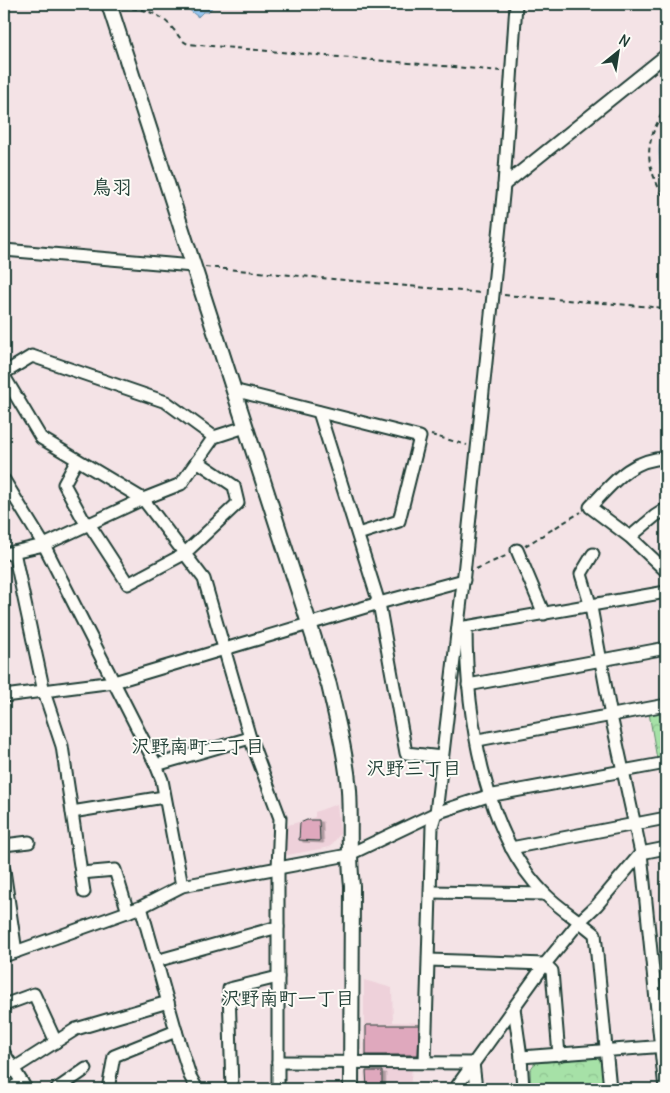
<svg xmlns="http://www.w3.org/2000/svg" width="670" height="1093" font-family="Delius,'Klee One',sans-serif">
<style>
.built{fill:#eed1da}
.park{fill:url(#park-crowns);stroke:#628f6e}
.water{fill:url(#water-rules);stroke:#668fa5}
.building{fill:#dfa8bd;stroke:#1f3d34;filter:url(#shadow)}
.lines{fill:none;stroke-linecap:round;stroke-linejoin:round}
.minor-casing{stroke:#1f3d34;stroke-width:15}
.tertiary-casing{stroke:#1f3d34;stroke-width:18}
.path{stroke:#1f3d34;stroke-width:2;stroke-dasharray:5 4;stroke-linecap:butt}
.minor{stroke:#fdfcf7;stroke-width:11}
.tertiary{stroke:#fdfcf7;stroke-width:14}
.labels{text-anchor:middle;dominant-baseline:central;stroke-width:4;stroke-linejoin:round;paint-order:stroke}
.neighbourhood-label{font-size:19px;font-weight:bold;fill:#1f3d34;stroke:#fdfcf7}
.quarter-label{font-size:20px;font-weight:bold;fill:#1f3d34;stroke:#fdfcf7}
</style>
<defs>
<pattern id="park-crowns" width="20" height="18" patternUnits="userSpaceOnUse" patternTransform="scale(1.25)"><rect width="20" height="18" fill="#a6e1a7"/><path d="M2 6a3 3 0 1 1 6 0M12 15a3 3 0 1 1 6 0" fill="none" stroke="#8ec290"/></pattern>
<pattern id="water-rules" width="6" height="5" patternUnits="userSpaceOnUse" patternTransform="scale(1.25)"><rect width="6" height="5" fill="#95c5f0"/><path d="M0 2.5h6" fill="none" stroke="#79a1c3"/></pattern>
<filter id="shadow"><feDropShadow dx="3.5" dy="2" stdDeviation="0" flood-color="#0004"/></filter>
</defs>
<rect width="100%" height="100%" fill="#f4e3e6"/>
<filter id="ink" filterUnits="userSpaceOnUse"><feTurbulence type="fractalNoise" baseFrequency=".02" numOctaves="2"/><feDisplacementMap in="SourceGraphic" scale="10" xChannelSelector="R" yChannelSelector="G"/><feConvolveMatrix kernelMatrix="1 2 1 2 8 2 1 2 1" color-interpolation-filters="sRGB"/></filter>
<g filter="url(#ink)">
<g class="built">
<path d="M 337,804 L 340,834 L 330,847 L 288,855 L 283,852 L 285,826 L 315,817 L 315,812 Z"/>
<path d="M 364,980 L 392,988 L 393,1022 L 422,1023 L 419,1055 L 364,1055 Z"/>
<path d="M 412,1068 L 410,1089 L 364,1089 L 364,1072 L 368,1070 Z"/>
</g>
<g class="park">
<path d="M 666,709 L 666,758 L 657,759 L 649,713 Z"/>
<path d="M 596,1057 L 603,1062 L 606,1089 L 531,1089 L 530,1070 L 535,1063 Z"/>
</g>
<g class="water">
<path d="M 182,4 L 215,4 L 208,12 L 203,12 L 198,17 Z"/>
<path d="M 666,123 L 666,183 C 658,166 656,139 666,123 Z"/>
</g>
<g class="building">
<path d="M 307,820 L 319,820 L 320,841 L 299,840 L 300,823 Z"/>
<path d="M 366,1025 L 419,1025 L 418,1055 L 366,1055 Z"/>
<path d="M 366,1071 L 382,1071 L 382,1089 L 367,1089 Z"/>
</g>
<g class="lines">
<defs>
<g id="minor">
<path d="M 504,185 L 666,55"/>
<path d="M 4,250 L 193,266"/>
<path d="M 4,373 L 32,356 L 166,402 L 214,437"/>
<path d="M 4,376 L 41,438 L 143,499 L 181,484 L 214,437 L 245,427"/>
<path d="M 233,390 L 420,437 L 399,521 L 358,534"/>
<path d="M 319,412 L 379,603 L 406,753 L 442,757"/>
<path d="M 666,458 C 630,459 613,483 590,507 L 630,537 L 666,571"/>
<path d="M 77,460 L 64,484 L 83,519 L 89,524 L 128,584 L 184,554 L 238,503 L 234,486 L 197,461"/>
<path d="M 4,480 L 44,545 L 156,765 L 162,780 L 182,886"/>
<path d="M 630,537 L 655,516 L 666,509"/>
<path d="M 517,550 L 544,614"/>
<path d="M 14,552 L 44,692 L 62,746 L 84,892"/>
<path d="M 4,554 L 44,545 L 143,499 L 204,579 L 250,738 L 280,818 L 278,869 L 278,1089"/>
<path d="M 593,554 L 581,574 L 591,607 L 611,716 L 641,853 L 665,1089"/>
<path d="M 466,627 C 466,710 483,833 545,894 C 560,909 579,920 595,934 L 610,1089"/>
<path d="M 460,628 L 666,592"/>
<path d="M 468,685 L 666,648"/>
<path d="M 4,696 L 114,682 L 379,603 L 464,580"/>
<path d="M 478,740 L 666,705"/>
<path d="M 156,765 L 250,738"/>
<path d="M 72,812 L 164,797"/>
<path d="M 4,845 L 29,842"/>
<path d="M 511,848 L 666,818"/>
<path d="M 4,870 L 16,952"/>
<path d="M 81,873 L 115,870 L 128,912"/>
<path d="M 431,892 L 545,894"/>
<path d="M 4,956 L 141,907 L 182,886 L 348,855 L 436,813 L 488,796 L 666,763"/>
<path d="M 429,960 L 545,964 L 552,971 L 559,1055"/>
<path d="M 156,961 L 278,927"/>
<path d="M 4,1005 L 34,994 L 56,1042"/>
<path d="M 514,1008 L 521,1057"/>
<path d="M 176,1031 L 190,1076 L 197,1089"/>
<path d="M 4,1053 L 26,1089"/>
<path d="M 278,1062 L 473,1063 L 476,1089"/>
<path d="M 425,1062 L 432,826 L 436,813 L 464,574 L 493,295 L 504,185 L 516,4"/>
<path d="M 13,1069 L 76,1029 L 168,1002"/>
<path d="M 10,1089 L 22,1082"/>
<path d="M 57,1089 L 86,1069"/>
<path d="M 108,1089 L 114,1056 L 176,1031 L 141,907"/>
<path d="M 232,1089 L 229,989 L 278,977"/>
<path d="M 455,1089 L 545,964 L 580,921 L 597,905 L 641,853 L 666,848"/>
<path d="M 523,1089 L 521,1057 L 666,1046"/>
</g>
<path id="tertiary" d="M 109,4 L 329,685 C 337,720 346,755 349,790 C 351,823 348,853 352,886 L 351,1089"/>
</defs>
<use href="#minor" class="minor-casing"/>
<use href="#tertiary" class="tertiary-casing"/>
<g class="path">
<path d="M 123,8 C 143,8 161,13 174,30 C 179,36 180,40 188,44 L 501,71"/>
<path d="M 666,106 C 643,147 644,161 666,202"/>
<path d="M 205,267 L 482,293"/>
<path d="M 504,295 L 666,308"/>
<path d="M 431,435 L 467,445"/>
<path d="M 525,546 L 581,512"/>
<path d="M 476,569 L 508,555"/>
</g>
<use href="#minor" class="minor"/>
<use href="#tertiary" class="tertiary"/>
</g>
</g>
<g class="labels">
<g class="neighbourhood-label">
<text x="198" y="746">沢野南町二丁目</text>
<text x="414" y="768">沢野三丁目</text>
<text x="288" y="998">沢野南町一丁目</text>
</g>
<g class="quarter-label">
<text x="112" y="186">鳥羽</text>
</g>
</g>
<rect width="670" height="1093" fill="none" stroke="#fdfcf7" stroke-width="20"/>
<rect x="10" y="10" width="650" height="1073" fill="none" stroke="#1f3d34" stroke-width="2" filter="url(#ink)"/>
<g transform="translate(618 52) rotate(30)" stroke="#fdfcf7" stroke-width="4" paint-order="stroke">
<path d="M0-4L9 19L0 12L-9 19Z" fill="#1f3d34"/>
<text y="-8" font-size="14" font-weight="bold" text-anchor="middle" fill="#1f3d34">N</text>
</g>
</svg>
